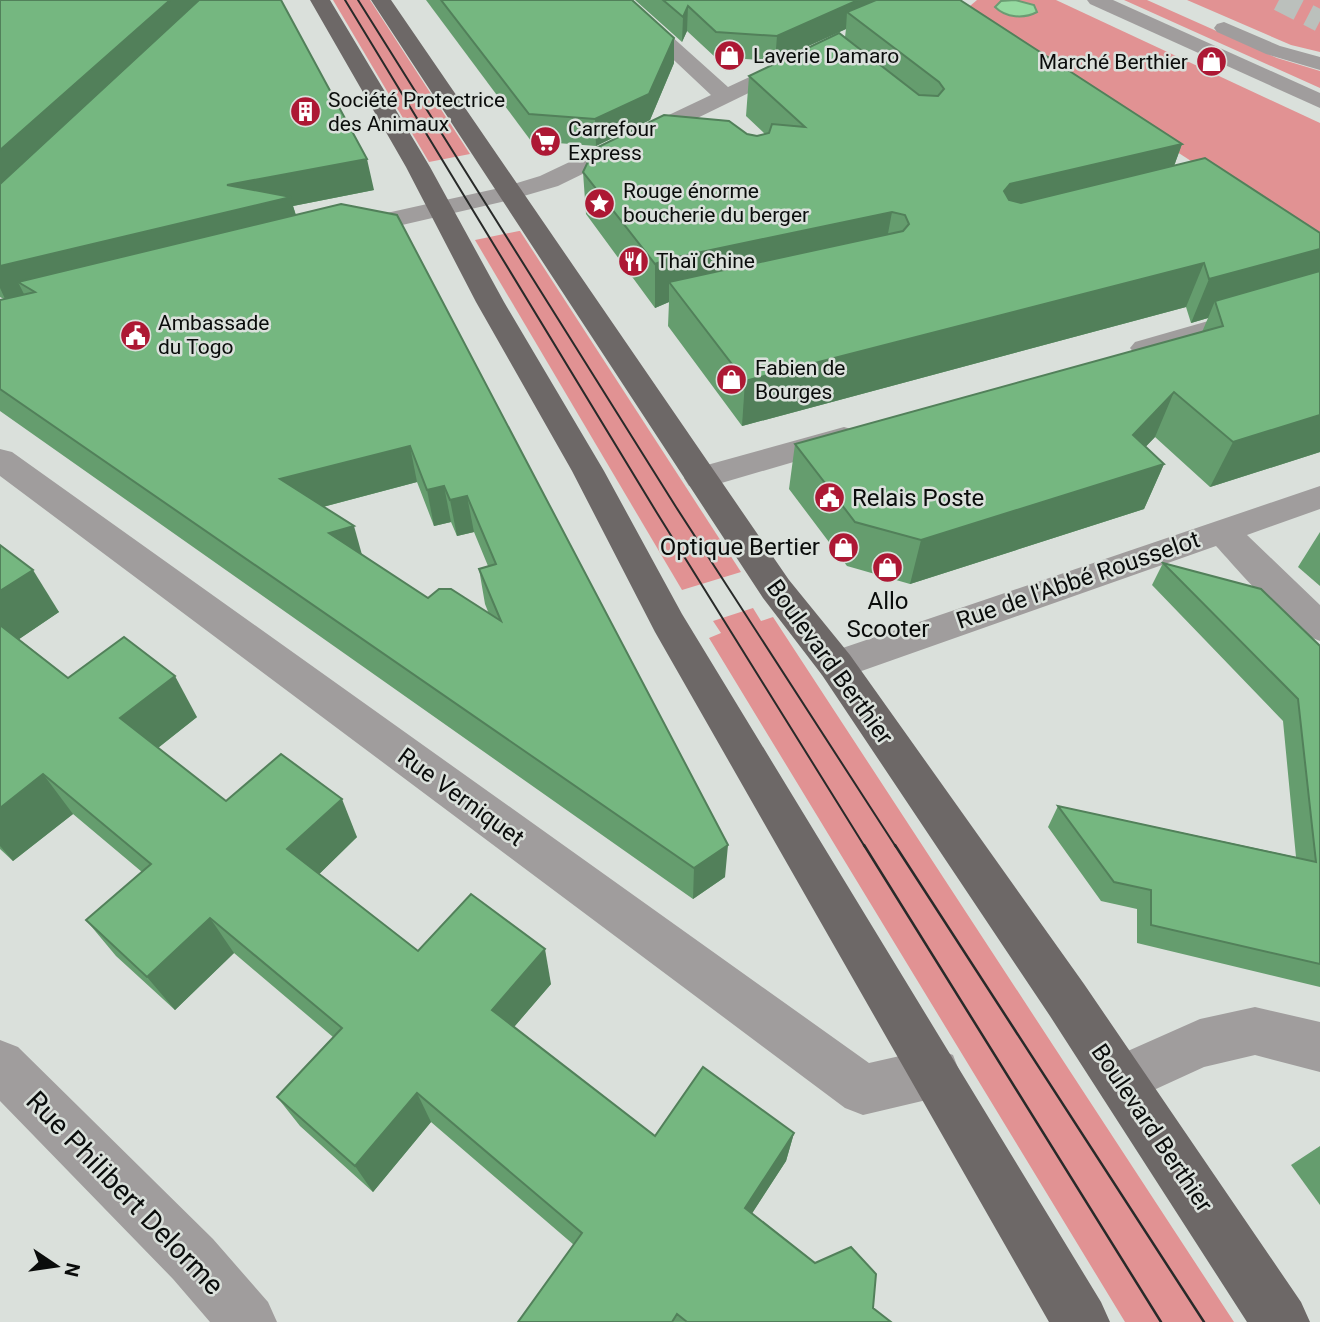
<svg xmlns="http://www.w3.org/2000/svg" width="1320" height="1322" font-family="Roboto,sans-serif">
<style>
.green{fill:#e19293}
.water{fill:#95d9a0;stroke:#6b9c73;stroke-width:2}
.lines{fill:none;stroke-linecap:round;stroke-linejoin:round}
.highway-tunnel{stroke:#bbc0bc;stroke-width:22;stroke-dasharray:22 11;stroke-linecap:butt}
.street{fill:#a09d9d;fill-rule:evenodd}
.primary{fill:#6d6867;fill-rule:evenodd}
.tram-far1{stroke:#282a29;stroke-width:2}
.tram{stroke:#282a29;stroke-width:2.5}
.wall{fill:#659d6e;fill-rule:evenodd}
.shaded-wall{fill:#52805a}
.building{fill:#75b780;stroke:#52805a;stroke-width:2;fill-rule:evenodd}
.labels{text-anchor:middle;dominant-baseline:central;stroke-width:5;stroke-linejoin:round;paint-order:stroke}
.far-poi-label{font-size:21px;fill:#0a0c0b;stroke:#dae0db;text-anchor:start}
.poi-label{font-size:24px;fill:#0a0c0b;stroke:#dae0db;text-anchor:start}
.street-label{font-size:24px;fill:#0a0c0b;stroke:#dae0db}
.near-street-label{font-size:28px;fill:#0a0c0b;stroke:#dae0db}
</style>
<rect width="100%" height="100%" fill="#dae0db"/>
<g class="green">
<path d="M 333,0 L 370,0 L 470,154 L 429,162 Z"/>
<path d="M 977,0 L 1056,0 L 1320,123 L 1320,245 L 973,19 L 970,6 Z"/>
<path d="M 1124,0 L 1147,0 L 1277,58 L 1320,71 L 1320,88 Z"/>
<path d="M 1187,0 L 1320,0 L 1320,52 L 1291,45 Z"/>
<path d="M 519,231 L 520,231 L 741,572 L 682,590 L 475,240 Z"/>
<path d="M 753,608 L 761,621 L 773,617 L 1234,1322 L 1125,1322 L 709,638 L 721,633 L 713,621 Z"/>
</g>
<path class="water" d="M 1015,0 L 1034,5 L 1037,12 C 1024,19 1006,18 995,7 L 1001,1 Z"/>
<g class="lines">
<path class="highway-tunnel" d="M 1279,0 L 1320,21"/>
<g class="street">
<path d="M 610,0 L 631,0 L 728,87 L 788,59 L 802,59 L 806,63 L 802,67 L 558,186 L 510,200 L 346,238 L 337,236 L 333,230 L 337,224 L 504,187 L 540,176 L 711,95 Z"/>
<path d="M 1087,0 L 1113,0 L 1320,93 L 1320,108 L 1090,4 Z"/>
<path d="M 1224,22 L 1280,46 L 1320,57 L 1320,70 L 1266,54 L 1217,32 L 1214,28 L 1217,24 Z"/>
<path d="M 1320,289 L 1320,306 L 1145,357 L 1135,354 L 1130,348 L 1135,342 Z"/>
<path d="M 844,427 L 855,430 L 860,437 L 855,444 L 701,489 L 689,486 L 684,478 L 689,470 Z"/>
<path d="M 0,449 L 12,452 L 869,1063 L 935,1048 L 953,1055 L 960,1073 L 953,1091 L 935,1098 L 863,1115 L 845,1108 L 0,476 Z"/>
<path d="M 1320,486 L 1320,509 L 1247,535 L 1320,605 L 1320,641 C 1289,631 1240,572 1216,546 L 836,680 L 822,675 L 817,665 L 822,655 Z"/>
<path d="M 1255,1007 L 1320,1022 L 1320,1072 L 1255,1055 L 1204,1067 L 1121,1105 L 1103,1098 L 1096,1080 L 1103,1062 L 1200,1019 Z"/>
<path d="M 0,1040 L 18,1047 L 213,1239 L 268,1302 L 277,1322 L 210,1322 L 173,1279 L 0,1101 Z"/>
</g>
<g class="primary">
<path d="M 310,0 L 330,0 L 430,167 L 504,302 L 604,471 L 682,614 L 1101,1302 L 1110,1322 L 1049,1322 L 655,632 L 572,471 L 476,302 L 406,167 Z"/>
<path d="M 371,0 L 391,0 L 789,580 L 850,655 L 1084,984 L 1301,1302 L 1310,1322 L 1247,1322 L 1050,1016 L 822,675 L 763,598 Z"/>
</g>
<g class="tram-far1">
<path d="M 345,0 L 657,513 L 865,847"/>
<path d="M 358,0 L 676,507 L 896,847"/>
</g>
<g class="tram">
<path d="M 864,845 L 1161,1322"/>
<path d="M 895,845 L 1204,1322"/>
</g>
</g>
<g class="wall">
<path d="M 0,0 L 374,190 L 293,206 L 296,215 L 725,877 L 693,899 L 0,411 L 0,300 L 4,299 L 0,297 ZM 417,482 L 434,526 L 451,522 L 457,536 L 474,532 L 488,566 L 479,569 L 485,604 L 489,614 L 428,598 L 361,554 L 323,507 Z"/>
<path d="M 426,0 L 632,0 L 674,38 L 674,63 L 650,120 L 596,146 L 531,141 Z"/>
<path d="M 635,0 L 960,0 L 1182,144 L 1174,166 L 1320,233 L 1320,452 L 1210,487 L 1155,437 L 1145,447 L 1164,464 L 1144,509 L 910,584 L 847,566 L 789,489 L 795,444 L 1202,332 L 1208,318 L 1191,323 L 1186,307 L 742,426 L 668,326 L 669,302 L 655,308 L 586,214 L 583,172 L 747,134 L 757,136 L 765,134 L 746,116 L 749,76 L 845,37 L 846,29 L 775,61 L 715,57 L 687,31 L 682,42 Z"/>
<path d="M 1320,532 L 1320,586 L 1298,567 Z"/>
<path d="M 0,545 L 59,612 L 19,639 L 68,678 L 197,717 L 158,748 L 226,801 L 357,837 L 319,874 L 418,951 L 551,984 L 514,1027 L 655,1136 L 794,1133 L 786,1161 L 752,1213 L 891,1322 L 518,1322 L 574,1245 L 431,1122 L 373,1192 L 300,1126 L 277,1097 L 333,1037 L 234,953 L 175,1010 L 116,956 L 86,920 L 142,872 L 73,814 L 13,861 L 0,849 Z"/>
<path d="M 1163,563 L 1320,646 L 1320,987 L 1137,943 L 1137,909 L 1101,901 L 1048,827 L 1058,806 L 1296,857 L 1283,721 L 1152,585 Z"/>
<path d="M 1320,1146 L 1320,1205 L 1291,1165 Z"/>
</g>
<g class="shaded-wall">
<path d="M 170,0 L 209,0 L 0,194 L 0,150 Z"/>
<path d="M 858,0 L 879,0 L 847,12 L 846,29 L 775,61 L 777,36 Z"/>
<path d="M 688,6 L 687,31 L 682,42 L 683,17 Z"/>
<path d="M 674,38 L 674,63 L 650,120 L 596,146 L 595,119 Z"/>
<path d="M 1182,144 L 1167,185 L 999,226 L 1004,191 L 1010,184 Z"/>
<path d="M 367,159 L 374,190 L 293,206 L 300,229 L 35,292 L 18,282 L 25,296 L 6,301 L 0,288 L 0,266 L 227,185 Z"/>
<path d="M 892,212 L 884,255 L 669,282 L 669,302 L 655,308 L 655,264 L 668,259 Z"/>
<path d="M 1320,249 L 1320,279 L 1215,301 L 1208,318 L 1191,323 L 1209,279 Z"/>
<path d="M 1204,263 L 1186,307 L 742,426 L 745,381 Z"/>
<path d="M 1174,392 L 1155,437 L 1115,479 L 1164,464 L 1144,509 L 910,584 L 921,540 L 1133,435 Z"/>
<path d="M 1320,415 L 1320,452 L 1210,487 L 1233,442 Z"/>
<path d="M 410,446 L 417,482 L 292,515 L 280,479 Z"/>
<path d="M 444,486 L 451,522 L 434,526 L 427,490 Z"/>
<path d="M 467,496 L 474,532 L 457,536 L 450,500 Z"/>
<path d="M 354,526 L 364,562 L 329,533 Z"/>
<path d="M 33,570 L 59,612 L 6,648 L 0,640 L 0,591 Z"/>
<path d="M 175,676 L 197,717 L 145,758 L 120,718 Z"/>
<path d="M 43,774 L 73,814 L 13,861 L 0,846 L 0,808 Z"/>
<path d="M 342,799 L 357,837 L 306,887 L 287,849 Z"/>
<path d="M 728,845 L 725,877 L 693,899 L 694,868 Z"/>
<path d="M 210,918 L 234,953 L 175,1010 L 147,977 Z"/>
<path d="M 545,949 L 551,984 L 501,1042 L 492,1010 Z"/>
<path d="M 417,1093 L 431,1122 L 373,1192 L 355,1166 Z"/>
<path d="M 794,1133 L 786,1161 L 740,1232 L 745,1208 Z"/>
</g>
<g class="building">
<path d="M 0,0 L 170,0 L 0,150 Z"/>
<path d="M 199,0 L 281,0 L 367,159 L 227,185 L 291,197 L 0,266 L 0,184 Z"/>
<path d="M 441,0 L 632,0 L 674,38 L 649,94 L 595,119 L 529,114 Z"/>
<path d="M 663,0 L 858,0 L 777,36 L 716,32 L 688,6 L 683,17 Z"/>
<path d="M 876,0 L 960,0 L 1182,144 L 1010,184 L 1004,191 L 1009,200 L 1021,203 L 1205,158 L 1320,233 L 1320,249 L 1209,279 L 1204,263 L 745,381 L 669,282 L 903,231 L 909,224 L 905,215 L 892,212 L 668,259 L 655,264 L 583,172 L 594,149 L 664,115 L 729,121 L 747,134 L 757,136 L 769,133 L 772,124 L 805,127 L 749,76 L 839,33 L 919,95 L 938,96 L 944,89 L 939,82 L 847,12 Z"/>
<path d="M 341,204 L 397,215 L 728,845 L 694,868 L 0,389 L 0,300 L 35,292 L 18,282 ZM 410,446 L 427,490 L 444,486 L 450,500 L 467,496 L 496,564 L 479,569 L 501,621 L 451,589 L 439,589 L 428,598 L 329,533 L 354,526 L 280,479 Z"/>
<path d="M 1320,271 L 1320,415 L 1233,442 L 1174,392 L 1133,435 L 1164,464 L 921,540 L 855,522 L 795,444 L 1223,326 L 1215,301 Z"/>
<path d="M 0,545 L 33,570 L 0,591 Z"/>
<path d="M 1163,563 L 1261,589 L 1320,646 L 1320,964 L 1151,925 L 1151,890 L 1114,882 L 1058,806 L 1316,862 L 1298,699 Z"/>
<path d="M 0,625 L 68,678 L 124,637 L 175,676 L 120,718 L 226,801 L 281,754 L 342,799 L 287,849 L 418,951 L 471,894 L 545,949 L 492,1010 L 655,1136 L 703,1067 L 794,1133 L 745,1208 L 815,1263 L 851,1247 L 876,1274 L 873,1308 L 891,1322 L 687,1322 L 677,1314 L 672,1322 L 518,1322 L 582,1233 L 417,1093 L 355,1166 L 277,1097 L 342,1028 L 210,918 L 147,977 L 86,920 L 151,864 L 43,774 L 0,808 Z"/>
</g>
<defs>
<symbol id="shop-disc" viewBox="-11 -11 22 22"><circle r="9.5" fill="#ad1834" stroke="#dae0db"/><path d="M-5-2.5h2.3a2.7 3.5 0 0 1 5.4 0H5L5.5 6h-11ZM-1.5-2.5h3a1.5 2.3 0 0 0-3 0Z" fill="#fff"/></symbol>
<symbol id="building-disc" viewBox="-11 -11 22 22"><circle r="9.5" fill="#ad1834" stroke="#dae0db"/><path d="M-4-6H4V6H1V3H-1V6H-4ZM-2.5-4.3h1.7v1.8h-1.7ZM.8-4.3h1.7v1.8H.8ZM-2.5-1h1.7V.8h-1.7ZM.8-1h1.7V.8H.8Z" fill="#fff"/></symbol>
<symbol id="supermarket-disc" viewBox="-11 -11 22 22"><circle r="9.5" fill="#ad1834" stroke="#dae0db"/><path d="M-6-5.5h2.5l.6 2H6L4.5 2H-2.5L-4.4-4H-6ZM-1.5 3.2a1.3 1.3 0 1 0 .1 0ZM3 3.2a1.3 1.3 0 1 0 .1 0Z" fill="#fff"/></symbol>
<symbol id="sight-disc" viewBox="-11 -11 22 22"><circle r="9.5" fill="#ad1834" stroke="#dae0db"/><path d="M0-6L1.8-2.2L6-1.7L2.9 1.2L3.7 5.4L0 3.3L-3.7 5.4L-2.9 1.2L-6-1.7L-1.8-2.2Z" fill="#fff"/></symbol>
<symbol id="restaurant-disc" viewBox="-11 -11 22 22"><circle r="9.5" fill="#ad1834" stroke="#dae0db"/><path d="M-5-6h1v4h1v-4h1v4h1v-4h1v5L-1.5 .5V6h-2V.5L-5-1ZM5-6V6H3V1.5H1.5Q1.5-4 5-6Z" fill="#fff"/></symbol>
<symbol id="civic-disc" viewBox="-11 -11 22 22"><circle r="9.5" fill="#ad1834" stroke="#dae0db"/><path d="M-.6-6.5H3V-4.5H.6V-3L4-1V1h2V6H-6V1h2V-1L-.6-3ZM-1.2 2.5V6h2.4V2.5Z" fill="#fff"/></symbol>
</defs>
<g fill-rule="evenodd">
<use href="#shop-disc" x="712" y="38" width="35" height="35"/>
<use href="#shop-disc" x="1194" y="44" width="35" height="35"/>
<use href="#building-disc" x="288" y="94" width="35" height="35"/>
<use href="#supermarket-disc" x="528" y="124" width="35" height="35"/>
<use href="#sight-disc" x="582" y="186" width="35" height="35"/>
<use href="#restaurant-disc" x="616" y="244" width="35" height="35"/>
<use href="#civic-disc" x="118" y="318" width="35" height="35"/>
<use href="#shop-disc" x="714" y="362" width="35" height="35"/>
<use href="#civic-disc" x="812" y="480" width="35" height="35"/>
<use href="#shop-disc" x="826" y="530" width="35" height="35"/>
<use href="#shop-disc" x="870" y="550" width="35" height="35"/>
</g>
<g class="labels">
<g class="far-poi-label">
<text x="753" y="56">Laverie Damaro</text>
<text x="1188" y="62" text-anchor="end">Marché Berthier</text>
<text x="328" y="100">Société Protectrice<tspan x="328" dy="24">des Animaux</tspan></text>
<text x="568" y="129">Carrefour<tspan x="568" dy="24">Express</tspan></text>
<text x="623" y="191">Rouge énorme<tspan x="623" dy="24">boucherie du berger</tspan></text>
<text x="656" y="261">Thaï Chine</text>
<text x="158" y="323">Ambassade<tspan x="158" dy="24">du Togo</tspan></text>
<text x="755" y="368">Fabien de<tspan x="755" dy="24">Bourges</tspan></text>
</g>
<g class="poi-label">
<text x="852" y="498">Relais Poste</text>
<text x="820" y="547" text-anchor="end">Optique Bertier</text>
<text x="888" y="601" text-anchor="middle">Allo<tspan x="888" dy="28">Scooter</tspan></text>
</g>
<g class="street-label">
<text transform="translate(1078 580) rotate(-19)">Rue de l'Abbé Rousselot</text>
<text transform="translate(830 662) rotate(54)">Boulevard Berthier</text>
<text transform="translate(461 797) rotate(36)">Rue Verniquet</text>
<text transform="translate(1152 1128) rotate(56)">Boulevard Berthier</text>
</g>
<g class="near-street-label">
<text transform="translate(125 1193) rotate(46)">Rue Philibert Delorme</text>
</g>
</g>
<g transform="translate(56 1266) rotate(103)" stroke="#dae0db" stroke-width="5" paint-order="stroke">
<path d="M0-5L12 26L0 18L-12 26Z" fill="#0a0c0b"/>
<text y="-10" font-size="19" font-weight="bold" text-anchor="middle" fill="#0a0c0b">N</text>
</g>
</svg>
